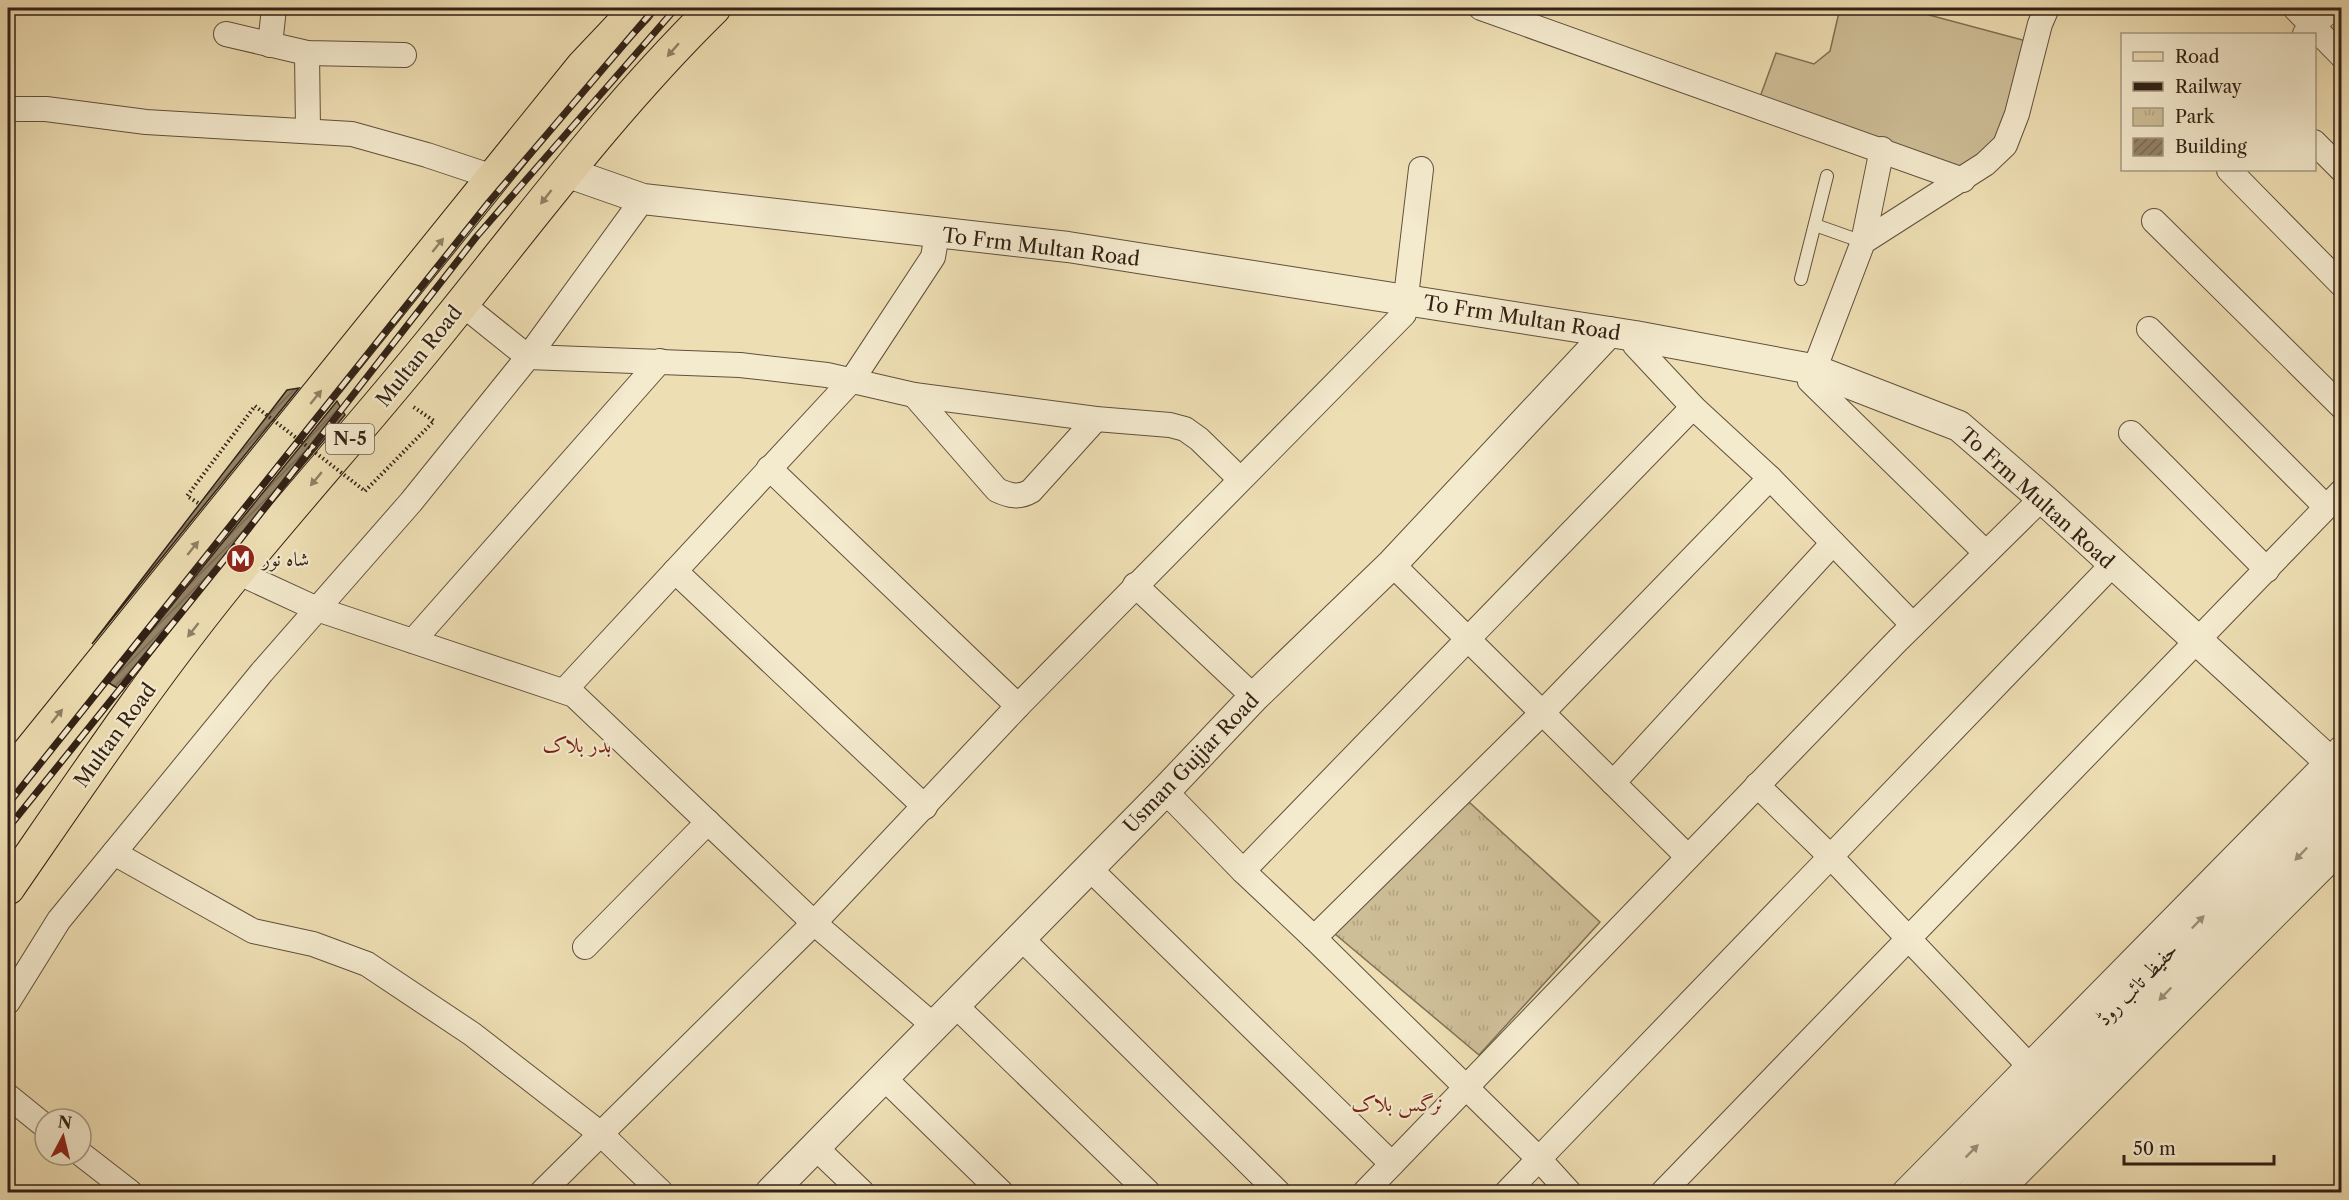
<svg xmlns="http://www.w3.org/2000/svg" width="2349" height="1200" font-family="'Libre Caslon Text',Amiri,serif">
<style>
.green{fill:#cebe98;stroke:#807056;stroke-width:1.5}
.park{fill:url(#park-tufts);stroke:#807056;stroke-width:1.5}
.building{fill:url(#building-hatch);stroke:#322115;stroke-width:1.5}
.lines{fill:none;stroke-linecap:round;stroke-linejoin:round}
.service-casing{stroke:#61503c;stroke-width:14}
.minor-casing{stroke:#61503c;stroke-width:26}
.tertiary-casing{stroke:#61503c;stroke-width:32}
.primary-casing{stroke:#322115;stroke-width:35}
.path{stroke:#322115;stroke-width:4;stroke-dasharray:1.5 3;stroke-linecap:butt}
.service{stroke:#f4eace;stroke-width:12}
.minor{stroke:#f4eace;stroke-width:24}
.tertiary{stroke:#f4eace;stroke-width:30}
.primary{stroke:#eedeb3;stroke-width:33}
.rail-casing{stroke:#322115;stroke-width:7}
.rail{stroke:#f4eace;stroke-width:4.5;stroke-dasharray:14;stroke-linecap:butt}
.path-bridge{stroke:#322115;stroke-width:4;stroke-dasharray:1.5 3;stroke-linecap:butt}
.oneway{fill:#908064}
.oneway2{fill:#9d907b}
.labels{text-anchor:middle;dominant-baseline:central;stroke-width:4.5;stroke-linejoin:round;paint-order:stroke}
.shield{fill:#f4eace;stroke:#6c5d4c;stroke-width:1.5}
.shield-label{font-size:18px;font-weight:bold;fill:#322115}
.street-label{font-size:20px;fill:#322115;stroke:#f4eace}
.poi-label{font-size:20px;fill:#322115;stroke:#f4eace;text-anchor:start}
.neighbourhood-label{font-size:21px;fill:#7a1f14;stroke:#f4eace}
</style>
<defs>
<pattern id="park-tufts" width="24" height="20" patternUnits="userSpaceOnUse" patternTransform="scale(1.5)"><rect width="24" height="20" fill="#cebe98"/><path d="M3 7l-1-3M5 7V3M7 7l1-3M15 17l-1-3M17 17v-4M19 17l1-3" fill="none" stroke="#b1a382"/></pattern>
<pattern id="building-hatch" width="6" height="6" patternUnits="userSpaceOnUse" patternTransform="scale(1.5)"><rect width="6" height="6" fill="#948367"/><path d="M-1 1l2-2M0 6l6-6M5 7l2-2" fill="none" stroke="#796b54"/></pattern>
</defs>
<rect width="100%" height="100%" fill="#eedeb3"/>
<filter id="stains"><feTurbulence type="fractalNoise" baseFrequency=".00333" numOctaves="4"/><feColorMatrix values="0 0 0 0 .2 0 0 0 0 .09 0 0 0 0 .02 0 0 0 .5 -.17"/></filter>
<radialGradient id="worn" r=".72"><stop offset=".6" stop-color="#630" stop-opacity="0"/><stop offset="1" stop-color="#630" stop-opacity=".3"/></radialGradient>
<path class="green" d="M 1840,8 L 1903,8 L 2030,42 L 1998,139 L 1961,170 L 1760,97 L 1776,53 L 1814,64 L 1830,51 Z"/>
<path class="park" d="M 1468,801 L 1600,922 L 1479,1055 L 1335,934 Z"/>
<g class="building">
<path d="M 299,388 L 92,644 L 287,390 Z"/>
<path d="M 337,401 L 345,415 L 224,559 L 122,691 L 109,683 Z"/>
</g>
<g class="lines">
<defs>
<g id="service">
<path d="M 1815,225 L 1863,242"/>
<path d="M 1801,279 L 1827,176"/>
</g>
<g id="minor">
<path d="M 1481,8 L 1963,180"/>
<path d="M 2295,8 L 2342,56"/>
<path d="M 226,34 L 307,53 L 404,55"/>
<path d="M 2305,34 L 2332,8"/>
<path d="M 270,45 L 274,8"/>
<path d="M 307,53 L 308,130"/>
<path d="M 8,109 L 46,109 L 146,122 L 352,134 L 427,155 L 493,177"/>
<path d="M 2314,142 L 2342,170"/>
<path d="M 2229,170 L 2342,285"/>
<path d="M 2154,221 L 2342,407"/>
<path d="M 1863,242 L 1882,149"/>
<path d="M 462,304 L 528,357 L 740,365 L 827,375 L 914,395 L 1096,419 L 1170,425 L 1185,429 L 1199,439 L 1240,479"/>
<path d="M 2149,329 L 2326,507"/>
<path d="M 1635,336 L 1635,345 L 1693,407 L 1770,478 L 1913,625"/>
<path d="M 914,395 L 997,490 C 1010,496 1019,498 1031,491 L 1096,419"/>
<path d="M 2131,433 L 2267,570"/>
<path d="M 769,468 L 1018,706"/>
<path d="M 1986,553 L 1810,381 L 1863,242 L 1985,164 L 2005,145 L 2017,114 L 2040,24 L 2047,8"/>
<path d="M 1392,564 L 1688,857"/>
<path d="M 675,571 L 925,807"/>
<path d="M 237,572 L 317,609 L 574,695 L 814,923 L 933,1025"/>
<path d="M 1135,585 L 1254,697"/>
<path d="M 413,641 L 660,361"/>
<path d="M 564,691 L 852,380 L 933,257 L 937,234"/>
<path d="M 1613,783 L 1833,543"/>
<path d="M 1757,785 L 1832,858 L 2037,1074"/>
<path d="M 1165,791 L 1243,871 L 1314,938 L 1539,1159 L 1569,1192"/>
<path d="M 114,853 L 253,931 L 313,944 L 367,964 L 472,1034 L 601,1134 L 661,1192"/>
<path d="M 1089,868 L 1392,1164"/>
<path d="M 1243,871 L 1693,407"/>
<path d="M 1020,937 L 1278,1192"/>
<path d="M 1314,938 L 1542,713 L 1770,478"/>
<path d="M 585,947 L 708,822"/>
<path d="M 8,1002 L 59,920 L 262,672 L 411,502 L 528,357 L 643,199"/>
<path d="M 954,1004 L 1148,1192"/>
<path d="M 883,1077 L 1001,1192"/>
<path d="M 8,1096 L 45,1126"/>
<path d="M 815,1147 L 862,1192"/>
<path d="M 81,1154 L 130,1192"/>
<path d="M 542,1192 L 814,923 L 1018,706 L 1404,314 L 1421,169"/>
<path d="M 1365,1192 L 1897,641 L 2042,498"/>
<path d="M 1507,1192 L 2112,565"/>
<path d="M 1663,1192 L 2342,491"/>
<path d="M 1904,1192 L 2342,747"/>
<path d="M 2000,1192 L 2342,849"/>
</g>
<g id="tertiary">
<path d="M 566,172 L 643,199 L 1068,247 L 1635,336 L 1812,369 L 1959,426 L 2042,498 L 2342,773"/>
<path d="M 771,1192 L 1165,791 L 1254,697 L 1392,564 L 1609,332"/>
<path d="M 1931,1192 L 2043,1081 L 2342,774"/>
<path d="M 1973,1192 L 2342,811"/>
</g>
<g id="primary">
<path d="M 8,778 L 583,66 L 638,8"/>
<path d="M 8,888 C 82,781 155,672 238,571 C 303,492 371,416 435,337 C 526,225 611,109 714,8"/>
</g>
</defs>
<use href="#service" class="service-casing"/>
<use href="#minor" class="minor-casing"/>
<use href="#tertiary" class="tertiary-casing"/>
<use href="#primary" class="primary-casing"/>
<g class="path">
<path d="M 365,491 L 434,421 L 412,406"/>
<path d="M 198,503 L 187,496 L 255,406"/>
</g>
<use href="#service" class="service"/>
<use href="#minor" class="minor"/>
<use href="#tertiary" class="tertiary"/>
<use href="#primary" class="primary"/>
<defs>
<g id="rail">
<path d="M 8,804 L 489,202 L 655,8"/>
<path d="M 8,828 L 232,550 L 477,236 L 676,8"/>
</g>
</defs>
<use href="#rail" class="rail-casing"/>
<use href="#rail" class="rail"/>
<path class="path-bridge" d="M 255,406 L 365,491"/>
</g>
<defs><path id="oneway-solid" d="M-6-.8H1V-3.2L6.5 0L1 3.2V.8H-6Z" transform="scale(1.5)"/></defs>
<g class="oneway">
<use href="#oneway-solid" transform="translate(673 50) rotate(131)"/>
<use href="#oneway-solid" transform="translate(546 197) rotate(128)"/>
<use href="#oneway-solid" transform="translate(438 245) rotate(-51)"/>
<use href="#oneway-solid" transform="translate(316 397) rotate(-51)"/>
<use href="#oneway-solid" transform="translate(316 479) rotate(130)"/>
<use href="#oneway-solid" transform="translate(193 548) rotate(-51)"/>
<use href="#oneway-solid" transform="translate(193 630) rotate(128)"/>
<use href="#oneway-solid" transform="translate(57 716) rotate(-51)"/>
</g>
<g class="oneway2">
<use href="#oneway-solid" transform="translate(2301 854) rotate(134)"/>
<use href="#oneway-solid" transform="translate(2198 922) rotate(-46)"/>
<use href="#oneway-solid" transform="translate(2165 994) rotate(134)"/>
<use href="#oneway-solid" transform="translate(1972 1151) rotate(-45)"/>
</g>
<defs>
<symbol id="metro-disc" viewBox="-11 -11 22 22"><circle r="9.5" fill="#8f2418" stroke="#f4eace"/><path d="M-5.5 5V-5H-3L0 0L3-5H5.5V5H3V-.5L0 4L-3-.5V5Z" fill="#fff"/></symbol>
</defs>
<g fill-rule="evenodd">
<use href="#metro-disc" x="224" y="542" width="33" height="33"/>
</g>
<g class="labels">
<rect class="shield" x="326" y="424" width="48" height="30" rx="4.5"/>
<g class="shield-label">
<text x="350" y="439">N-5</text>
</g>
<g class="street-label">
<text transform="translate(1041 247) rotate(7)">To Frm Multan Road</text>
<text transform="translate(1522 318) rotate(9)">To Frm Multan Road</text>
<text transform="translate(419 356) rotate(-51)">Multan Road</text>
<text transform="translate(2037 498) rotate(42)">To Frm Multan Road</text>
<text transform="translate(115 735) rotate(-54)">Multan Road</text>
<text transform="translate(1191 763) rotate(-46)">Usman Gujjar Road</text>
<text transform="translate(2137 984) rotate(-46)">حفیظ تائب روڈ</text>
</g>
<g class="poi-label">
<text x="262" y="559">شاہ نور</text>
</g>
<g class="neighbourhood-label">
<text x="577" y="744">بدر بلاک</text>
<text x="1397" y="1103">نرگس بلاک</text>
</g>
</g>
<rect width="2349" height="1200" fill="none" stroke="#eedeb3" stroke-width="30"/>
<rect x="9" y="9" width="2331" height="1182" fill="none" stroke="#322115" stroke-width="3"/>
<rect x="15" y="15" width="2319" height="1170" fill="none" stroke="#322115" stroke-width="1.5"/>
<rect x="2121" y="33" width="195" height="138" fill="#f4eace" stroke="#a69a84" stroke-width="1.5"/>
<rect x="2133" y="52" width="30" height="9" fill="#eedeb3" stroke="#a69a84" stroke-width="1.5"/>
<text x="2175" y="63" font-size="18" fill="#322115">Road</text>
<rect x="2133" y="82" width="30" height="9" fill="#322115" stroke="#a69a84" stroke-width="1.5"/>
<text x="2175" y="93" font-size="18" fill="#322115">Railway</text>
<rect x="2133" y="108" width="30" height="18" fill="url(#park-tufts)" stroke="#a69a84" stroke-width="1.5"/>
<text x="2175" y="123" font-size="18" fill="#322115">Park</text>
<rect x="2133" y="138" width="30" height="18" fill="url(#building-hatch)" stroke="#a69a84" stroke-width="1.5"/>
<text x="2175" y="153" font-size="18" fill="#322115">Building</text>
<g transform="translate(63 1137) rotate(7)"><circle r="28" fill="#f4eace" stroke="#a69a84" stroke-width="1.5"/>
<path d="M0-4.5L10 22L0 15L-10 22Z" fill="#8f2418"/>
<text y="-9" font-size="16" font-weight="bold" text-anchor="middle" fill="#322115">N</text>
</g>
<path d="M2124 1155v9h150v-9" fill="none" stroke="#322115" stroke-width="3"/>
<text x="2133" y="1155" font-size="18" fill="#322115" stroke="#f4eace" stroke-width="4.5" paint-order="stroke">50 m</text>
<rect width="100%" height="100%" filter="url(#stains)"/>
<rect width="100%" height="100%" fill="url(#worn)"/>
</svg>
